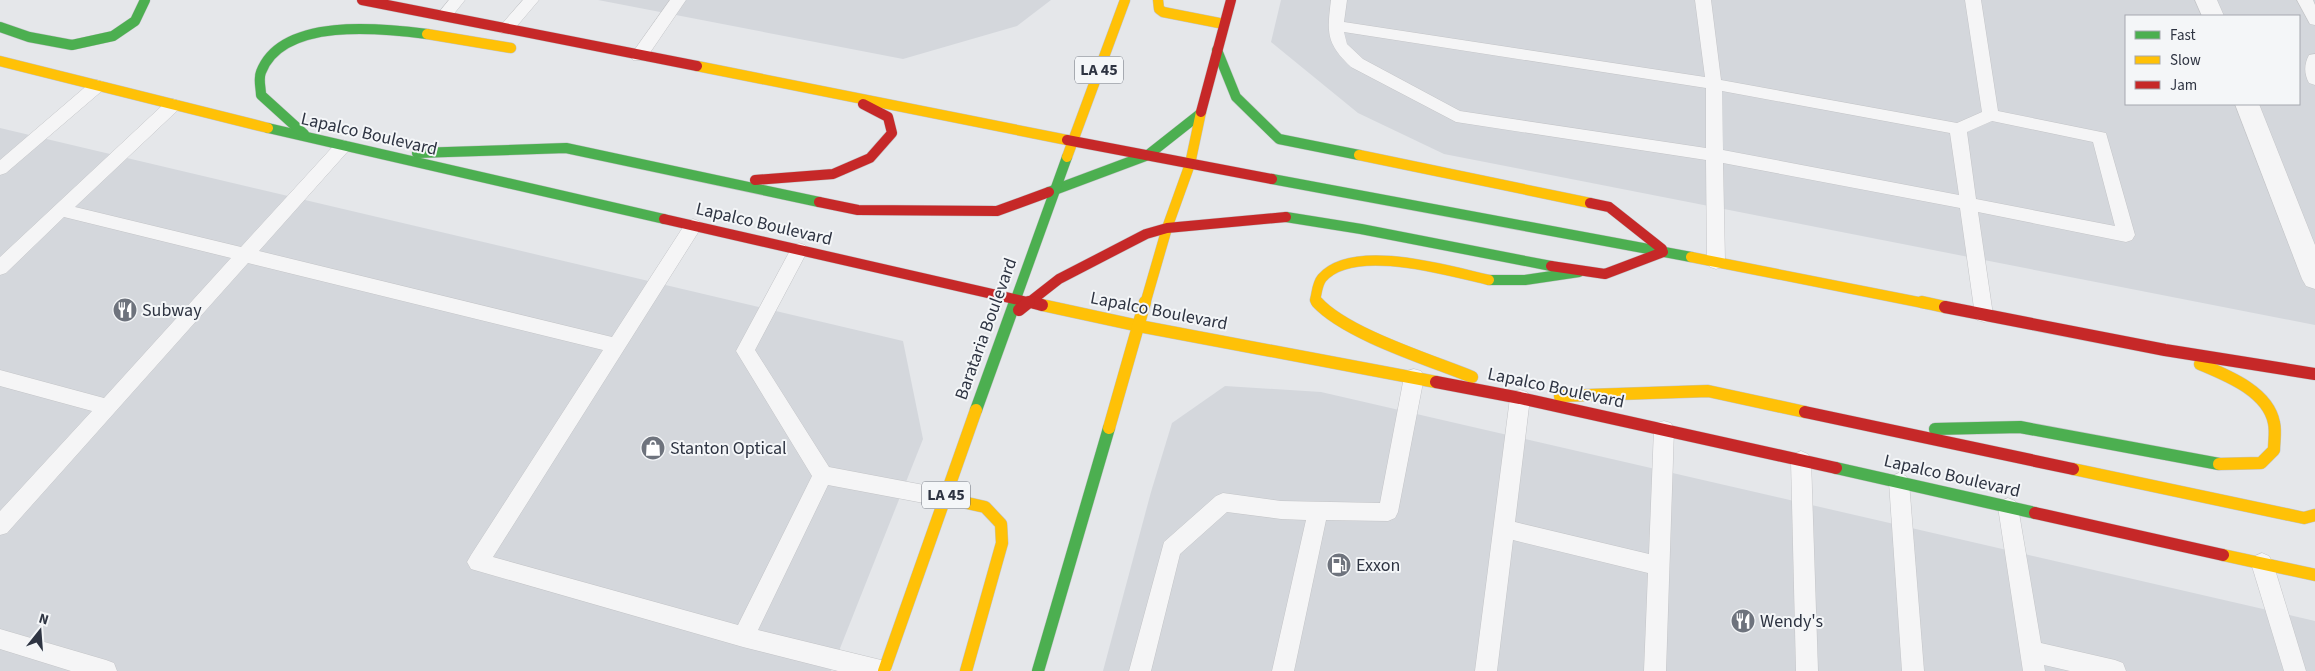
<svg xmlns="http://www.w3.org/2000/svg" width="2315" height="671" font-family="'Source Sans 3',sans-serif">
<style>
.built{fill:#d4d7dc;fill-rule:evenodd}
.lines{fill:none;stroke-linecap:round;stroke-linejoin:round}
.lane-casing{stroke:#c4c5c8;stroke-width:1}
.street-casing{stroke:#c4c5c8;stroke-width:1}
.fast-far1-casing{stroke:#c2c4c7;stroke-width:11}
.fast-casing{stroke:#c2c4c7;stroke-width:13}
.slow-far1-casing{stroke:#c2c4c7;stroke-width:11}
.slow-casing{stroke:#c2c4c7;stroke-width:13}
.jam-far1-casing{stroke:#c2c4c7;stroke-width:11}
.jam-casing{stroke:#c2c4c7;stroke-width:13}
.lane{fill:#f5f5f6;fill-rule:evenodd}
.street{fill:#f5f5f6;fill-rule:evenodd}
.fast-far1{stroke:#4caf50;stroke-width:10}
.fast{stroke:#4caf50;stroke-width:12}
.slow-far1{stroke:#ffc107;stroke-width:10}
.slow{stroke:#ffc107;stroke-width:12}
.jam-far1{stroke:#c62828;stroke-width:10}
.jam{stroke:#c62828;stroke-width:12}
.labels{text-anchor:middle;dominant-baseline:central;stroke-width:4;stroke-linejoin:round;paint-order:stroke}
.shield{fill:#f4f6f8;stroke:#696e79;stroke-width:1}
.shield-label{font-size:16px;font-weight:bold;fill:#2e3442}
.street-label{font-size:18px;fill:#2e3442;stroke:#f4f6f8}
.poi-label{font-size:18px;fill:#2e3442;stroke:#f4f6f8;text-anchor:start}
</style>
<rect width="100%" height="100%" fill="#e5e7ea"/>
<g class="built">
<path d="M 598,0 L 1051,0 L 1017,26 L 903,59 Z"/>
<path d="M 1281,0 L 2315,0 L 2315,325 L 1444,154 L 1358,113 L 1271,42 ZM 2126,16 L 2299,16 L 2299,104 L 2126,104 Z"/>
<path d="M 0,128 L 903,341 L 923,439 L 831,671 L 0,671 Z"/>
<path d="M 1225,386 L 1321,392 L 2315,621 L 2315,671 L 1103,671 L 1151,492 L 1172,423 Z"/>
</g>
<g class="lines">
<defs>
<g id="lane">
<path d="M 449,0 L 465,0 L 449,20 L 439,20 L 436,16 Z"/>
<path d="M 523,0 L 539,0 L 511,33 L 501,33 L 498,29 L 501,25 Z"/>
<path d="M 670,0 L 686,0 L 645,60 L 633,60 L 631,56 L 633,52 Z"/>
<path d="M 1331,0 L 1347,0 L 1344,22 L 1705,77 L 1695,0 L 1711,0 L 1721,80 L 1957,123 L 1982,112 L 1965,0 L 1981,0 L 1998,111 L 2106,133 L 2135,235 L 2132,240 L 2126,242 L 1978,212 L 1993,315 L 1991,320 L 1984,322 L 1977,320 L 1975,315 L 1960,208 L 1723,163 L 1725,262 L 1722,267 L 1716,269 L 1710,267 L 1707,262 L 1706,160 L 1456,122 L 1351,67 C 1326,43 1327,33 1331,0 ZM 1344,32 L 1706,88 L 1706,148 L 1460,111 L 1363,59 L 1347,44 ZM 1722,91 L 1950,133 L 1959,195 L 1723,150 ZM 1992,121 L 2093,142 L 2115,226 L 1976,199 L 1967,132 Z"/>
<path d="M 2297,0 L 2313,0 L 2315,5 L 2315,25 L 2310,24 Z"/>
<path d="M 2315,54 L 2315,85 L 2309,83 C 2304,74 2304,64 2309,55 Z"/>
<path d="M 97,80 L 103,82 L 105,86 L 103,90 L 6,173 L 0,175 L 0,160 L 91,82 Z"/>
<path d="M 173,99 L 179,101 L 181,105 L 179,109 L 75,207 L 241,247 L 337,142 L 343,140 L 349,142 L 351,146 L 349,150 L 259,251 L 612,337 L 687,221 L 693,219 L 699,221 L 702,226 L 699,231 L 493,557 L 738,625 L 812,476 L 736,351 L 793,245 L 799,243 L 805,245 L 808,250 L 755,350 L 829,467 L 945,489 L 952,492 L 955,498 L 952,504 L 945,507 L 828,485 L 758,630 L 881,660 L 889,663 L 892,671 L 838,671 L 743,647 L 471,569 L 467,562 L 471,555 L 603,350 L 248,263 L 7,533 L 0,535 L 0,511 L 92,411 L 0,386 L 0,370 L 104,398 L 231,258 L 64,217 L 6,273 L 0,275 L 0,257 L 167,101 Z"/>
<path d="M 1414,369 L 1421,371 L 1424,377 L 1398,512 L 1395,518 L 1388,521 L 1326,520 L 1294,671 L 1272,671 L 1306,520 L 1281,519 L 1227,512 L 1180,554 L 1151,671 L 1129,671 L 1164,542 L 1216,496 L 1223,493 L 1281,501 L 1380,503 L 1404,377 L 1407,371 Z"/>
<path d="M 1520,390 L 1527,392 L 1530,398 L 1515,522 L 1649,554 L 1654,429 L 1657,423 L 1664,421 L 1671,423 L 1674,429 L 1666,671 L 1644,671 L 1648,573 L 1513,540 L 1497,671 L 1475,671 L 1510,398 L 1513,392 Z"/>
<path d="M 1801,451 L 1808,454 L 1811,460 L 1818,671 L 1796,671 L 1791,460 L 1794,454 Z"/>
<path d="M 1899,473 L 1906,476 L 1909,482 L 1924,671 L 1902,671 L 1889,482 L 1892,476 Z"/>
<path d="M 2008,498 L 2015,501 L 2018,507 L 2041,643 L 2115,660 L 2123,663 L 2126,671 L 2070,671 L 2044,665 L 2045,671 L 2023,671 L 1998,507 L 2001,501 Z"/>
<path d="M 2262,553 L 2269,556 L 2273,563 L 2306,671 L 2284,671 L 2251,563 L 2255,556 Z"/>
<path d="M 0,629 L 106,660 L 114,663 L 117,671 L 71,671 L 0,649 Z"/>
</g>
<g id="street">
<path d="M 2195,0 L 2217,0 L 2224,16 L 2202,16 Z"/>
<path d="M 2235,104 L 2259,104 L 2315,245 L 2315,289 L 2306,286 L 2302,279 Z"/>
</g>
<g id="fast-far1">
<path d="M 0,27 L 29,37 L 72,45 L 113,36 L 135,21 L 145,0"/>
<path d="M 1217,50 L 1236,97 L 1279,139 L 1359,155"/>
<path d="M 268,128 L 664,219"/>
<path d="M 304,134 L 261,95 C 261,88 258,79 261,72 C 282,17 381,28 427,34"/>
<path d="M 417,153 L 566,148 L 819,202"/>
<path d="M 1272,179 L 1691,257"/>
<path d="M 1049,192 L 1148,155 L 1200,114"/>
<path d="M 1286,217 L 1361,229 L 1551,266"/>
<path d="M 1489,280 L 1525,280 L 1579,272"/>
<path d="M 1014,304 L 1067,157"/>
</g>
<g id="fast">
<path d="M 976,410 L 1015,302"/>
<path d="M 1935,429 L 2020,427 L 2219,464"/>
<path d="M 1836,468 L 2035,513"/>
<path d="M 1038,671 L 1109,428"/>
</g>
<g id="slow-far1">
<path d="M 1158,0 L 1159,9 L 1163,12 L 1224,24"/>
<path d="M 427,34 L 511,48"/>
<path d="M 0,61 L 268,128"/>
<path d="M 697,66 L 1067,140"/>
<path d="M 1359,155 L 1590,203"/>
<path d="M 1067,157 L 1125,0"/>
<path d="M 1691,257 L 1928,304"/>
<path d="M 1145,304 L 1167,228 L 1190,164 L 1201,112"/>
<path d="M 1318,304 L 1315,300 C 1317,293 1317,284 1322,278 C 1353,242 1449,271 1489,280"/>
</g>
<g id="slow">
<path d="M 1317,302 C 1346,334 1430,360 1472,377"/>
<path d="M 1922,302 L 1945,307"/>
<path d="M 1042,305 L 1139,326 L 1436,382"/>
<path d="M 2200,364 C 2226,375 2268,391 2274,423 C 2276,432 2274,441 2274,450 L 2261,463 L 2219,464"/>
<path d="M 1560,396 L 1708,391 L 1805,412"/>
<path d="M 1109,428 L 1145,302"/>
<path d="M 2073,469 L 2304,518 L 2315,515"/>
<path d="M 945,498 L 985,507 L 1001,524 L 1002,543 L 966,671"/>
<path d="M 2223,555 L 2315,575"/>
<path d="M 884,671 L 976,410"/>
</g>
<g id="jam-far1">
<path d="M 362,0 L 697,66"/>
<path d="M 1201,112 L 1231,0"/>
<path d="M 1067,140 L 1272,179"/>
<path d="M 755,180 L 833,174 L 870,158 L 892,133 L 888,117 L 863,104"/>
<path d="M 819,202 L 858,210 L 997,211 L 1049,192"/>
<path d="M 1590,203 L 1609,207 L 1662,249"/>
<path d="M 664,219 L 1036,304"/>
<path d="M 1551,266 L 1605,274 L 1663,252"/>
<path d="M 1027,304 L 1059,279 L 1146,234 L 1167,228 L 1286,217"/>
</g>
<g id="jam">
<path d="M 1031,302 L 1042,305"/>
<path d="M 1945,307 L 2165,350 L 2315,374"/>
<path d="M 1019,310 L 1029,302"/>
<path d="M 1436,382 L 1520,398 L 1836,468"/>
<path d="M 1805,412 L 2073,469"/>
<path d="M 2035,513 L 2223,555"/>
</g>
</defs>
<use href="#lane" class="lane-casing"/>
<use href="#street" class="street-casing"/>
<use href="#fast-far1" class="fast-far1-casing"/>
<use href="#fast" class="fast-casing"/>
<use href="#slow-far1" class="slow-far1-casing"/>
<use href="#slow" class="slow-casing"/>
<use href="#jam-far1" class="jam-far1-casing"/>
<use href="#jam" class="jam-casing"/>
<use href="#lane" class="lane"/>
<use href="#street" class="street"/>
<use href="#fast-far1" class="fast-far1"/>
<use href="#fast" class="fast"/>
<use href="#slow-far1" class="slow-far1"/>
<use href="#slow" class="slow"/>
<use href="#jam-far1" class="jam-far1"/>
<use href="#jam" class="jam"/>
</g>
<defs>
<symbol id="restaurant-disc" viewBox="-11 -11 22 22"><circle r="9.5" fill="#6e737d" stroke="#f4f6f8"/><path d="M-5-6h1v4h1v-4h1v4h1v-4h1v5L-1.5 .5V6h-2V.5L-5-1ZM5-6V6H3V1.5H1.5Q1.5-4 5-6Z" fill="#fff"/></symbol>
<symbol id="shop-disc" viewBox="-11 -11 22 22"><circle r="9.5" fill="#6e737d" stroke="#f4f6f8"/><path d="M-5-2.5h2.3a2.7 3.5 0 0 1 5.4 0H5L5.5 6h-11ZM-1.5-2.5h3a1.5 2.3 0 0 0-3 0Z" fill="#fff"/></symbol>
<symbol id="fuel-disc" viewBox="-11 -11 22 22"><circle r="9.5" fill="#6e737d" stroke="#f4f6f8"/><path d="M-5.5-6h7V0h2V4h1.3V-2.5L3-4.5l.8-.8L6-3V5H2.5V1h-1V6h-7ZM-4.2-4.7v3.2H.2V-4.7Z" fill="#fff"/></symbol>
</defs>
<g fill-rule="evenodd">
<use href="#restaurant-disc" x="111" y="296" width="28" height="28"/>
<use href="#shop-disc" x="639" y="434" width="28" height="28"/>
<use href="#fuel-disc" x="1325" y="551" width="28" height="28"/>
<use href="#restaurant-disc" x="1729" y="607" width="28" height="28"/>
</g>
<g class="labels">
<g class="shield">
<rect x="1075" y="56.5" width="48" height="27" rx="4"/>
<rect x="922" y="481.5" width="48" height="27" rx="4"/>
</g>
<g class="shield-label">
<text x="1099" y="70">LA 45</text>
<text x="946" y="495">LA 45</text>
</g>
<g class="street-label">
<text transform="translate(369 134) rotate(13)">Lapalco Boulevard</text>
<text transform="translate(764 224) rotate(13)">Lapalco Boulevard</text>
<text transform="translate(1159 311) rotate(11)">Lapalco Boulevard</text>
<text transform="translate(986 329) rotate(-70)">Barataria Boulevard</text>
<text transform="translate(1556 388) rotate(12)">Lapalco Boulevard</text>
<text transform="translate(1952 476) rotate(13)">Lapalco Boulevard</text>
</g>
<g class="poi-label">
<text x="142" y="310">Subway</text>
<text x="670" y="448">Stanton Optical</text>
<text x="1356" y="565">Exxon</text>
<text x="1760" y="621">Wendy's</text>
</g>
</g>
<rect x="2125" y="15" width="175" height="90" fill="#f4f6f8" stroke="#a5a8af"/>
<rect x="2135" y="31" width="25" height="8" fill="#4caf50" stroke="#a5a8af"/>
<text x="2170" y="40" font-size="15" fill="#2e3442">Fast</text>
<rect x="2135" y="56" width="25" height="8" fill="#ffc107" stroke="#a5a8af"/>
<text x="2170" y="65" font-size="15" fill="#2e3442">Slow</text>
<rect x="2135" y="81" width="25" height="8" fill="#c62828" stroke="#a5a8af"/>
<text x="2170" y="90" font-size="15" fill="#2e3442">Jam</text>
<g transform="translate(40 631) rotate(17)" stroke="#f4f6f8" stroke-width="4" paint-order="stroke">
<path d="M0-4L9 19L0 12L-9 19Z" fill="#2e3442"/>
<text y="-8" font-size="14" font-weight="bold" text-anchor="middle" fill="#2e3442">N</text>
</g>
</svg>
